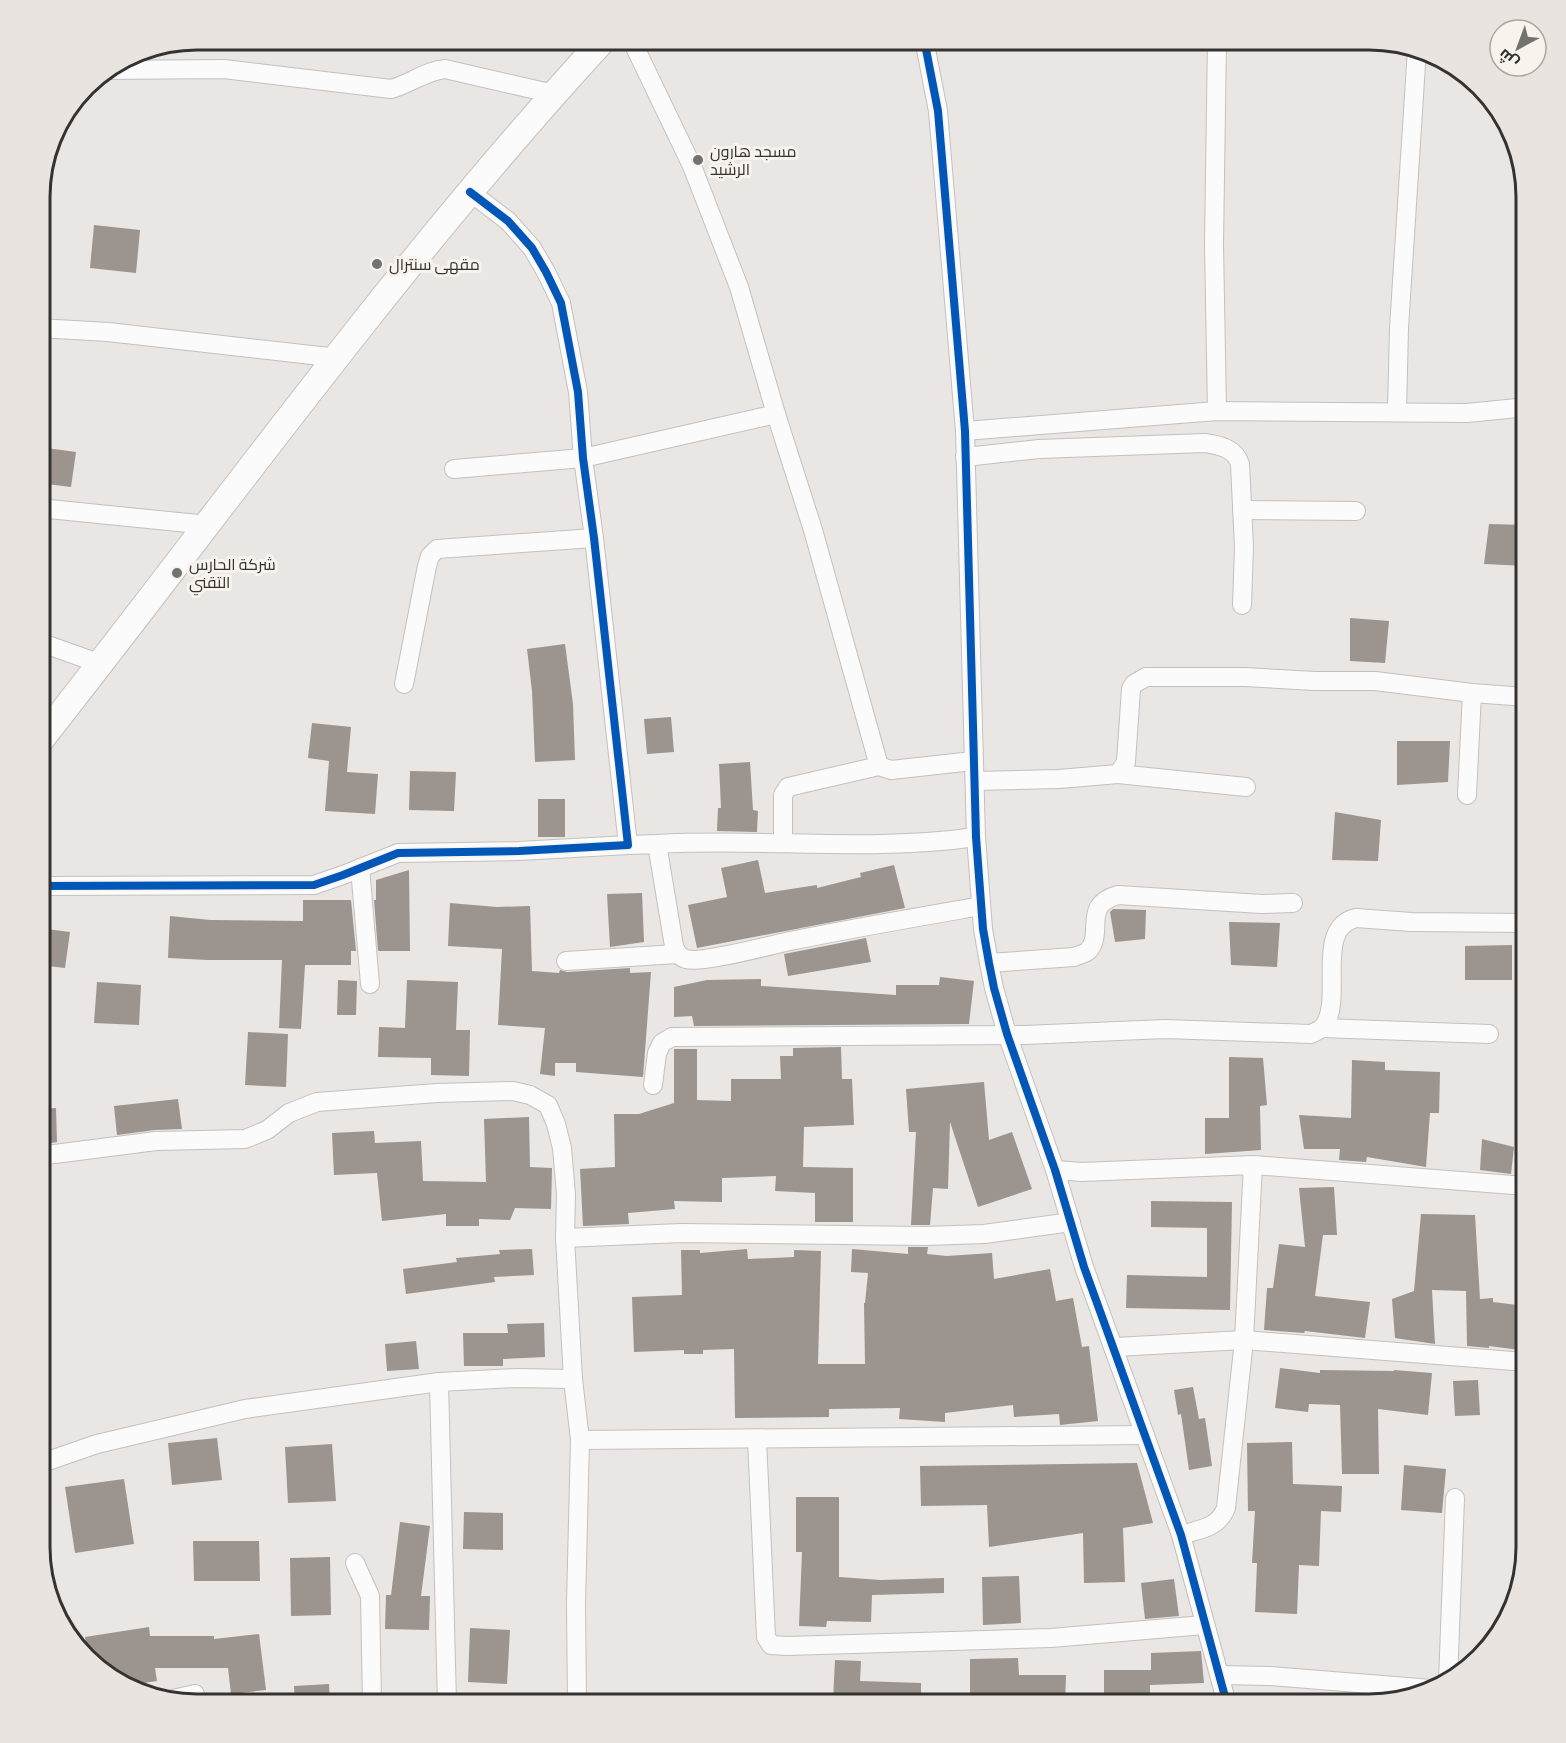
<svg xmlns="http://www.w3.org/2000/svg" width="1566" height="1743" font-family="Bitter,Cairo,serif">
<style>
.building{fill:#9b948f}
.lines{fill:none;stroke-linecap:round;stroke-linejoin:round}
.street-casing{stroke:#c3c1bf;stroke-width:20}
.secondary-casing{stroke:#c3c1bf;stroke-width:28}
.street{stroke:#fcfbfb;stroke-width:18}
.secondary{stroke:#fcfbfb;stroke-width:26}
.cycleway-casing{stroke:#f9f3ee;stroke-width:11}
.cycleway{stroke:#0057b8;stroke-width:8}
.poi-dot{fill:#74726f;stroke:#f9f3ee;stroke-width:2}
.labels{text-anchor:middle;dominant-baseline:central;stroke-width:6;stroke-linejoin:round;paint-order:stroke}
.poi-label{font-size:16px;fill:#353331;stroke:#f9f3ee;text-anchor:start}
.rim{fill:none;stroke:#353331;stroke-width:3}
</style>
<rect width="100%" height="100%" fill="#e9e6e3"/>
<g class="building">
<path d="M 94,225 L 140,230 L 136,273 L 90,268 Z"/>
<path d="M 39,447 L 76,452 L 71,487 L 39,483 Z"/>
<path d="M 1489,524 L 1527,525 L 1527,566 L 1484,564 Z"/>
<path d="M 1350,618 L 1389,621 L 1385,663 L 1350,661 Z"/>
<path d="M 565,644 L 573,704 L 575,760 L 535,762 L 532,691 L 527,649 Z"/>
<path d="M 671,717 L 674,752 L 647,754 L 644,719 Z"/>
<path d="M 312,723 L 351,727 L 347,772 L 378,774 L 375,814 L 325,811 L 329,761 L 308,758 Z"/>
<path d="M 1397,741 L 1450,741 L 1448,782 L 1397,785 Z"/>
<path d="M 750,762 L 753,810 L 758,811 L 757,832 L 717,831 L 718,808 L 721,808 L 719,764 Z"/>
<path d="M 410,771 L 456,772 L 454,811 L 409,810 Z"/>
<rect x="538" y="799" width="27" height="38"/>
<path d="M 1335,812 L 1381,820 L 1378,861 L 1332,860 Z"/>
<path d="M 758,860 L 765,893 L 817,885 L 817,888 L 861,877 L 860,873 L 894,865 L 905,908 L 697,948 L 688,905 L 727,897 L 721,868 Z"/>
<path d="M 409,870 L 410,951 L 378,951 L 374,900 L 376,900 L 376,880 Z"/>
<path d="M 642,893 L 644,942 L 610,947 L 607,894 Z"/>
<path d="M 303,900 L 351,900 L 356,951 L 351,951 L 351,965 L 305,965 L 301,1029 L 279,1028 L 282,960 L 208,960 L 168,958 L 170,916 L 210,920 L 303,921 Z"/>
<path d="M 450,903 L 497,907 L 530,906 L 532,971 L 559,973 L 560,970 L 567,972 L 630,968 L 630,973 L 651,972 L 643,1077 L 576,1072 L 576,1063 L 555,1063 L 555,1076 L 540,1074 L 545,1028 L 498,1025 L 502,949 L 448,946 Z"/>
<path d="M 1113,909 L 1146,910 L 1145,939 L 1115,942 L 1110,912 Z"/>
<path d="M 1229,922 L 1280,923 L 1277,967 L 1231,965 Z"/>
<path d="M 39,928 L 70,932 L 65,968 L 39,965 Z"/>
<path d="M 866,938 L 871,962 L 788,976 L 784,954 Z"/>
<path d="M 1512,945 L 1512,980 L 1465,980 L 1465,946 Z"/>
<path d="M 940,977 L 974,981 L 969,1024 L 694,1026 L 692,1016 L 674,1017 L 674,987 L 707,980 L 761,979 L 761,986 L 896,995 L 896,985 L 939,985 Z"/>
<path d="M 338,980 L 357,981 L 356,1015 L 337,1015 Z"/>
<path d="M 407,980 L 458,982 L 456,1030 L 470,1030 L 469,1076 L 431,1075 L 431,1058 L 378,1057 L 379,1027 L 405,1028 Z"/>
<path d="M 97,982 L 141,985 L 139,1025 L 94,1023 Z"/>
<path d="M 248,1032 L 288,1034 L 286,1087 L 245,1085 Z"/>
<path d="M 841,1047 L 842,1079 L 852,1079 L 854,1125 L 804,1127 L 803,1167 L 853,1168 L 853,1222 L 815,1222 L 815,1193 L 775,1191 L 776,1176 L 722,1178 L 722,1202 L 674,1201 L 675,1209 L 628,1213 L 629,1224 L 583,1226 L 580,1169 L 615,1167 L 614,1114 L 639,1114 L 674,1103 L 674,1049 L 697,1049 L 697,1100 L 731,1101 L 731,1079 L 781,1079 L 780,1056 L 793,1056 L 793,1048 Z"/>
<path d="M 1229,1057 L 1263,1058 L 1267,1105 L 1260,1106 L 1261,1150 L 1205,1154 L 1205,1118 L 1229,1118 Z"/>
<path d="M 1352,1060 L 1385,1062 L 1385,1070 L 1440,1072 L 1439,1113 L 1430,1113 L 1426,1167 L 1367,1157 L 1366,1162 L 1339,1160 L 1340,1149 L 1304,1149 L 1299,1115 L 1351,1118 Z"/>
<path d="M 984,1082 L 989,1140 L 1012,1132 L 1032,1189 L 978,1207 L 950,1122 L 948,1189 L 933,1188 L 930,1225 L 911,1225 L 916,1132 L 909,1132 L 906,1089 Z"/>
<path d="M 178,1099 L 182,1129 L 155,1130 L 117,1135 L 114,1106 Z"/>
<path d="M 56,1108 L 57,1142 L 39,1145 L 39,1109 Z"/>
<path d="M 529,1117 L 530,1167 L 552,1168 L 551,1209 L 515,1208 L 510,1220 L 479,1219 L 479,1226 L 446,1226 L 446,1214 L 382,1221 L 377,1173 L 334,1175 L 332,1133 L 374,1131 L 375,1143 L 421,1141 L 423,1181 L 486,1182 L 484,1119 Z"/>
<path d="M 1482,1139 L 1514,1147 L 1511,1174 L 1480,1170 Z"/>
<path d="M 1334,1187 L 1337,1235 L 1323,1235 L 1315,1296 L 1370,1302 L 1365,1338 L 1305,1331 L 1304,1333 L 1264,1330 L 1267,1288 L 1273,1288 L 1279,1244 L 1305,1247 L 1299,1188 Z"/>
<path d="M 1151,1201 L 1232,1202 L 1230,1310 L 1126,1308 L 1127,1275 L 1207,1277 L 1207,1228 L 1151,1227 Z"/>
<path d="M 1421,1214 L 1475,1215 L 1480,1299 L 1493,1298 L 1493,1302 L 1527,1306 L 1527,1351 L 1489,1346 L 1489,1348 L 1467,1346 L 1466,1291 L 1432,1290 L 1435,1344 L 1395,1338 L 1392,1299 L 1414,1291 Z"/>
<path d="M 908,1247 L 928,1247 L 927,1254 L 947,1256 L 992,1253 L 994,1279 L 1050,1269 L 1056,1301 L 1073,1298 L 1082,1347 L 1089,1346 L 1098,1421 L 1060,1425 L 1059,1414 L 1014,1417 L 1013,1405 L 945,1413 L 945,1422 L 899,1419 L 900,1408 L 829,1409 L 829,1417 L 735,1418 L 734,1349 L 703,1350 L 703,1354 L 684,1354 L 684,1350 L 634,1352 L 632,1297 L 682,1295 L 681,1250 L 700,1250 L 700,1253 L 747,1249 L 748,1259 L 794,1257 L 794,1250 L 821,1251 L 818,1364 L 865,1364 L 864,1303 L 865,1303 L 868,1273 L 851,1272 L 852,1249 L 908,1254 Z"/>
<path d="M 532,1249 L 534,1275 L 494,1277 L 495,1282 L 406,1294 L 403,1269 L 457,1262 L 456,1258 L 500,1254 L 499,1250 Z"/>
<path d="M 544,1323 L 545,1357 L 503,1359 L 503,1366 L 464,1366 L 463,1333 L 508,1333 L 507,1324 Z"/>
<path d="M 416,1341 L 419,1369 L 387,1371 L 385,1344 Z"/>
<path d="M 1280,1368 L 1320,1373 L 1320,1370 L 1394,1371 L 1394,1370 L 1432,1373 L 1428,1415 L 1378,1409 L 1379,1474 L 1342,1474 L 1340,1405 L 1309,1404 L 1308,1412 L 1275,1408 Z"/>
<path d="M 1478,1380 L 1480,1415 L 1455,1416 L 1453,1381 Z"/>
<path d="M 1193,1387 L 1199,1419 L 1205,1418 L 1212,1466 L 1189,1470 L 1181,1414 L 1178,1415 L 1174,1390 Z"/>
<path d="M 217,1438 L 222,1480 L 172,1485 L 168,1443 Z"/>
<path d="M 1292,1442 L 1293,1484 L 1342,1486 L 1341,1512 L 1321,1511 L 1319,1566 L 1299,1565 L 1297,1614 L 1255,1612 L 1257,1563 L 1252,1563 L 1255,1511 L 1248,1511 L 1247,1443 Z"/>
<path d="M 332,1444 L 336,1501 L 288,1503 L 285,1447 Z"/>
<path d="M 1137,1463 L 1153,1523 L 1123,1528 L 1125,1582 L 1084,1583 L 1083,1533 L 989,1547 L 987,1505 L 921,1506 L 920,1466 Z"/>
<path d="M 1404,1465 L 1446,1469 L 1442,1513 L 1401,1510 Z"/>
<path d="M 124,1479 L 134,1544 L 75,1553 L 65,1487 Z"/>
<path d="M 796,1497 L 839,1497 L 839,1577 L 881,1580 L 944,1578 L 944,1593 L 872,1595 L 871,1622 L 827,1621 L 826,1627 L 799,1626 L 802,1552 L 796,1552 Z"/>
<path d="M 464,1512 L 503,1513 L 503,1550 L 463,1549 Z"/>
<path d="M 400,1522 L 430,1526 L 421,1596 L 430,1596 L 429,1630 L 385,1629 L 386,1595 L 391,1595 Z"/>
<path d="M 193,1541 L 259,1541 L 260,1581 L 194,1581 Z"/>
<path d="M 330,1557 L 331,1615 L 291,1616 L 290,1558 Z"/>
<path d="M 1019,1576 L 1021,1623 L 983,1625 L 982,1577 Z"/>
<path d="M 1174,1579 L 1179,1616 L 1145,1619 L 1141,1583 Z"/>
<path d="M 149,1627 L 150,1636 L 214,1636 L 214,1639 L 259,1634 L 266,1690 L 231,1694 L 228,1668 L 155,1668 L 157,1681 L 125,1686 L 88,1656 L 85,1637 Z"/>
<path d="M 470,1628 L 510,1630 L 507,1684 L 468,1682 Z"/>
<path d="M 1201,1651 L 1204,1683 L 1150,1685 L 1150,1704 L 1104,1704 L 1104,1670 L 1151,1670 L 1151,1653 Z"/>
<path d="M 1018,1658 L 1019,1675 L 1066,1675 L 1065,1704 L 970,1704 L 970,1659 Z"/>
<path d="M 835,1660 L 861,1661 L 860,1681 L 921,1683 L 921,1704 L 873,1704 L 833,1701 Z"/>
<path d="M 329,1684 L 330,1704 L 295,1704 L 294,1686 Z"/>
</g>
<g class="lines">
<defs>
<g id="street">
<path d="M 631,39 L 692,166 L 739,287 L 776,414 L 813,530 L 879,766 L 891,770 L 973,761"/>
<path d="M 924,39 L 938,111 L 965,431 L 976,837 L 983,929 L 989,963 L 994,988 L 1007,1034 L 1055,1170 L 1084,1267 L 1181,1535 L 1227,1704"/>
<path d="M 1217,39 L 1214,244 L 1217,411"/>
<path d="M 106,70 L 224,69 L 391,89 C 410,84 425,71 445,69 L 554,94"/>
<path d="M 39,328 L 108,332 L 338,358"/>
<path d="M 1397,412 L 1399,328 L 1417,49"/>
<path d="M 965,431 L 1217,411 L 1467,413 L 1527,407"/>
<path d="M 965,457 L 1039,449 L 1205,443 C 1219,445 1235,448 1240,464 L 1244,547 L 1242,605"/>
<path d="M 454,469 L 583,458 L 776,414"/>
<path d="M 39,508 L 208,525"/>
<path d="M 1242,510 L 1356,511"/>
<path d="M 39,642 L 101,664"/>
<path d="M 404,684 L 427,566 L 430,556 L 437,549 L 594,538"/>
<path d="M 1118,774 L 1246,787"/>
<path d="M 975,781 L 1059,779 L 1118,774 L 1126,762 L 1131,689 L 1134,684 L 1146,677 L 1245,677 L 1315,681 L 1375,681 L 1472,693 L 1527,697"/>
<path d="M 1467,795 L 1472,693"/>
<path d="M 783,843 L 783,795 L 788,787 L 879,766"/>
<path d="M 657,844 C 763,838 870,852 976,837"/>
<path d="M 628,845 L 657,844 L 674,946 C 676,952 679,957 686,959 C 701,964 771,945 790,941 C 853,928 918,917 981,906"/>
<path d="M 360,868 L 370,984"/>
<path d="M 39,886 L 314,885 L 343,875 L 398,853 L 519,851 L 628,845 L 594,538 L 583,458 L 578,392 L 561,303 L 546,272 L 532,248 L 508,221 L 470,192"/>
<path d="M 566,961 L 677,954"/>
<path d="M 989,963 L 1074,957 C 1078,955 1085,954 1088,951 C 1105,933 1081,905 1118,895 L 1261,904 L 1293,903"/>
<path d="M 1322,1028 L 1489,1034"/>
<path d="M 653,1085 L 657,1053 L 662,1043 L 672,1037 L 1025,1035 L 1165,1029 L 1311,1034 C 1315,1032 1320,1030 1323,1027 C 1345,1000 1313,928 1356,918 L 1411,922 L 1527,923"/>
<path d="M 39,1156 L 156,1141 L 245,1139 L 267,1130 L 289,1113 L 317,1102 L 437,1093 L 513,1091 L 530,1095 L 548,1105 L 556,1124 L 562,1148 L 566,1194 L 565,1238 L 573,1379 L 580,1440 L 576,1604 L 577,1704"/>
<path d="M 1055,1170 L 1082,1172 L 1253,1165 L 1527,1186"/>
<path d="M 565,1238 L 681,1233 L 925,1236 L 984,1234 L 1071,1222"/>
<path d="M 1115,1347 L 1244,1340 L 1527,1362"/>
<path d="M 439,1382 L 447,1704"/>
<path d="M 757,1439 L 766,1637 L 771,1645 L 787,1646 L 1051,1638 L 1204,1625"/>
<path d="M 580,1440 L 1145,1435"/>
<path d="M 39,1464 L 97,1444 L 245,1409 L 439,1382 L 517,1378 L 573,1379"/>
<path d="M 1181,1535 C 1201,1529 1218,1528 1226,1508 L 1244,1340 L 1253,1165"/>
<path d="M 355,1563 L 370,1596 L 372,1704"/>
<path d="M 1220,1675 L 1270,1676 L 1432,1689"/>
<path d="M 1448,1681 L 1455,1498"/>
<path d="M 173,1699 L 195,1694"/>
</g>
<path id="secondary" d="M 39,742 C 225,506 400,260 604,39"/>
</defs>
<use href="#street" class="street-casing"/>
<use href="#secondary" class="secondary-casing"/>
<use href="#street" class="street"/>
<use href="#secondary" class="secondary"/>
<defs>
<g id="cycleway">
<path d="M 924,39 L 938,111 L 965,431 L 976,837 L 983,929 L 989,963 L 994,988 L 1007,1034 L 1055,1170 L 1084,1267 L 1181,1535 L 1227,1704"/>
<path d="M 39,886 L 314,885 L 343,875 L 398,853 L 519,851 L 628,845 L 594,538 L 583,458 L 578,392 L 561,303 L 546,272 L 532,248 L 508,221 L 470,192"/>
</g>
</defs>
<use href="#cycleway" class="cycleway-casing"/>
<use href="#cycleway" class="cycleway"/>
</g>
<g class="poi-dot">
<circle cx="698" cy="160" r="6"/>
<circle cx="377" cy="264" r="6"/>
<circle cx="177" cy="573" r="6"/>
</g>
<g class="labels">
<g class="poi-label">
<text x="710" y="151">مسجد هارون<tspan x="710" dy="18">الرشيد</tspan></text>
<text x="389" y="264">مقهى سنترال</text>
<text x="189" y="564">شركة الحارس<tspan x="189" dy="18">التقني</tspan></text>
</g>
</g>
<path d="M0 0H1566V1743H0ZM197 50H1369A147 147 0 0 1 1516 197V1547A147 147 0 0 1 1369 1694H197A147 147 0 0 1 50 1547V197A147 147 0 0 1 197 50Z" fill="#e9e4df" fill-rule="evenodd"/>
<path class="rim" d="M197 50H1369A147 147 0 0 1 1516 197V1547A147 147 0 0 1 1369 1694H197A147 147 0 0 1 50 1547V197A147 147 0 0 1 197 50Z"/>
<g transform="translate(1518 48) rotate(221)"><circle r="28" fill="#f9f3ee" stroke="#aba6a2" stroke-width="1.5"/>
<path d="M0-4.5L10 22L0 15L-10 22Z" fill="#74726f"/>
<text y="-9" font-size="16" font-weight="bold" text-anchor="middle" fill="#353331">ش</text>
</g>
</svg>
